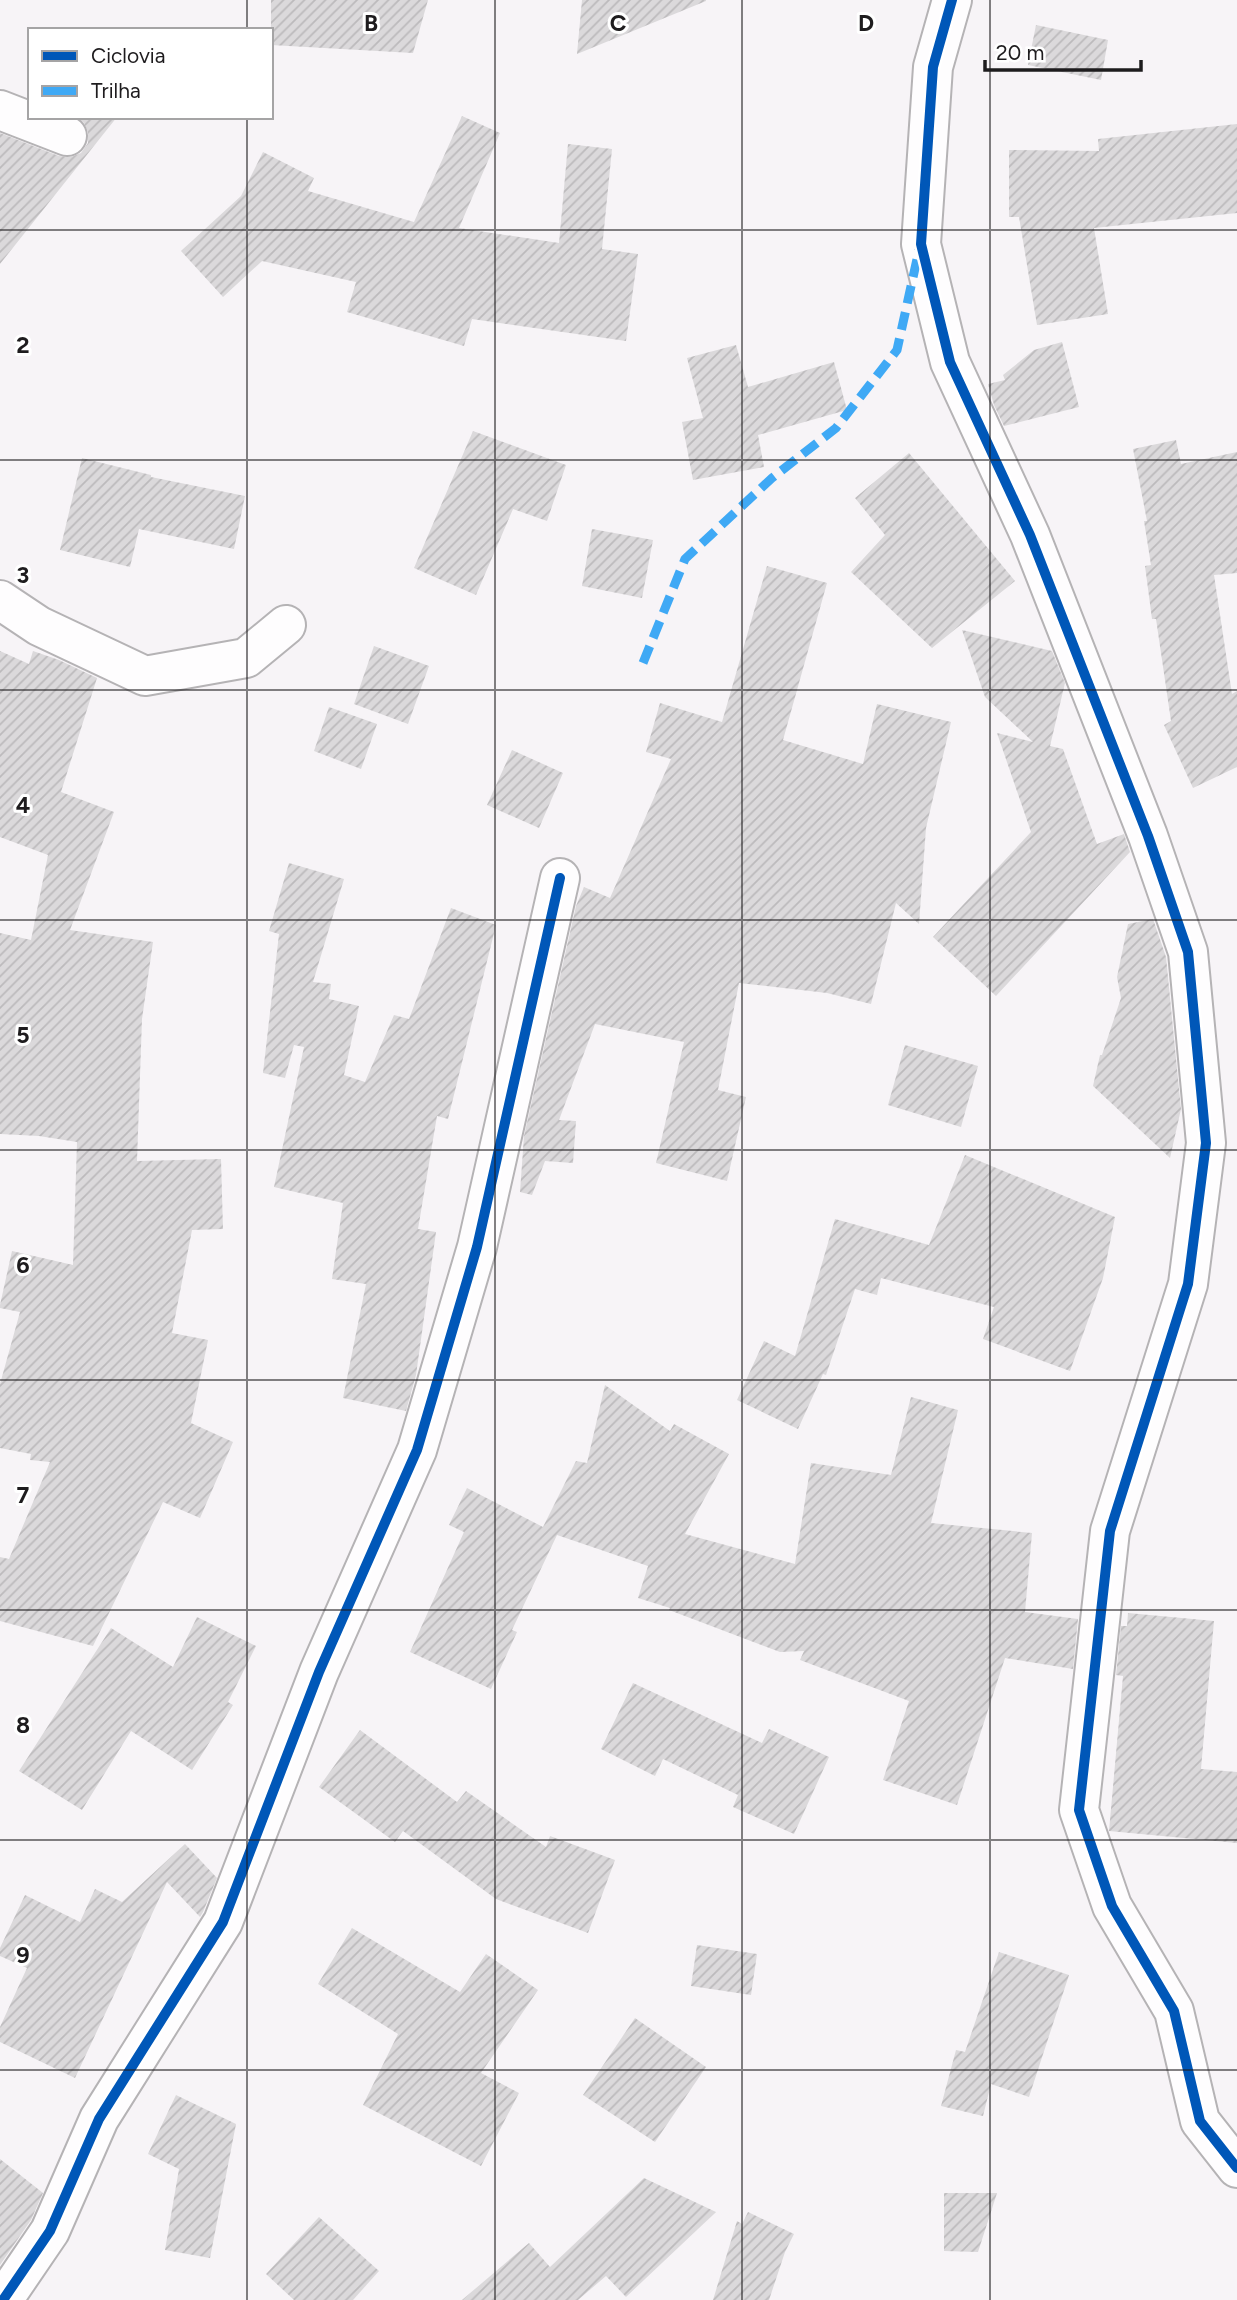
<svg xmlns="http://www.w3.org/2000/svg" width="1237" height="2300" font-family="Figtree,sans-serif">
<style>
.building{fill:url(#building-hatch)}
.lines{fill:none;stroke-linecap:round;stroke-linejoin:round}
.minor-casing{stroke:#b5b3b5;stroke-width:42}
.minor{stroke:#fefdfe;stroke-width:38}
.quiet{stroke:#3fa9f5;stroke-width:9;stroke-dasharray:18 9;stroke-linecap:butt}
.cycleway-casing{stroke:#fff;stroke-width:15}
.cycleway{stroke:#0057b8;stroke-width:10}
.grid{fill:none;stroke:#1e1c1e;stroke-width:2;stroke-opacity:0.55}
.grid-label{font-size:23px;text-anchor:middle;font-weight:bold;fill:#1e1c1e;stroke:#fff;stroke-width:6;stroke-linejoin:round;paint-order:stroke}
</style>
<defs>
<pattern id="building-hatch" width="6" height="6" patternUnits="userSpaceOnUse" patternTransform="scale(1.75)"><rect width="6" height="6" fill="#dbd9db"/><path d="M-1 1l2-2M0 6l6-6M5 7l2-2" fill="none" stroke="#bcbabc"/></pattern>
</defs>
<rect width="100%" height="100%" fill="#f7f4f7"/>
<g class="building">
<path d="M 271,0 L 428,0 L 413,53 L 271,45 Z"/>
<path d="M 582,0 L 706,0 L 706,1 L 577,54 Z"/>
<path d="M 1036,25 L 1108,40 L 1101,80 L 1028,65 Z"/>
<path d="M 462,116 L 500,133 L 459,228 L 559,243 L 568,144 L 612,149 L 602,249 L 638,254 L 626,341 L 472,319 L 464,346 L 347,312 L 356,282 L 262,261 L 223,297 L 181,251 L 241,196 L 263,152 L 314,178 L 308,191 L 414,222 Z"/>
<path d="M 77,117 L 117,117 L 0,264 L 0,133 L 59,156 L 71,157 L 81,153 L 88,143 L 88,132 L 84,123 Z"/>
<path d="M 1237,124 L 1237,213 L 1094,228 L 1108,314 L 1037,325 L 1019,217 L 1009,217 L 1009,150 L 1099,151 L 1098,139 Z"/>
<path d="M 1062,342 L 1079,407 L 1004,426 L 994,405 L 988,384 L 1005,380 L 1003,375 L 1034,350 Z"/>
<path d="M 736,345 L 748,387 L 834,362 L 847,410 L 758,435 L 764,467 L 693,480 L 682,422 L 703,418 L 687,358 Z"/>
<path d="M 473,431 L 566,465 L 547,521 L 513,509 L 476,595 L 414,568 Z"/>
<path d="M 1176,440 L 1181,464 L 1237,452 L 1237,573 L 1214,575 L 1232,694 L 1237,691 L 1237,767 L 1193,788 L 1164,725 L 1171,721 L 1156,619 L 1152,619 L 1145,566 L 1151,565 L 1144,521 L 1147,521 L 1133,449 Z"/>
<path d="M 909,453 L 1015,581 L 932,648 L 851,572 L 885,535 L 855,498 Z"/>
<path d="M 82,458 L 151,475 L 151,477 L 245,496 L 234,549 L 139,529 L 130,567 L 60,550 Z"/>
<path d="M 592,529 L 653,540 L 642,598 L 582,586 Z"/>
<path d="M 767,566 L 827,583 L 783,740 L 863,764 L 877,704 L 951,722 L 926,828 L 919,924 L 896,903 L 871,1004 L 827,993 L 739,983 L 718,1090 L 746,1097 L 727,1181 L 656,1163 L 684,1042 L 595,1024 L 559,1120 L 576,1121 L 573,1163 L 545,1161 L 532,1195 L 520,1192 L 524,1136 L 576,906 L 584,887 L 610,898 L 671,759 L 646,752 L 660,703 L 722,722 Z"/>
<path d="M 962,630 L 1052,651 L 1065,683 L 1050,746 L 1063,749 L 1097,844 L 1124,834 L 1130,852 L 996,996 L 933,937 L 1031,832 L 997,733 L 1033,742 L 985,697 Z"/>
<path d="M 374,646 L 429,666 L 408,724 L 354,704 Z"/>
<path d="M 0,651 L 29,664 L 33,651 L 59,660 L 97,678 L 61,792 L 114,812 L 70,930 L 153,942 L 142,1019 L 137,1161 L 221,1159 L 223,1229 L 192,1230 L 172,1333 L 208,1340 L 191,1423 L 233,1442 L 200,1518 L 163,1502 L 93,1646 L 0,1621 L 0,1557 L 9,1559 L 50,1462 L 30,1460 L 31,1454 L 0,1448 L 0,1384 L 20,1312 L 0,1308 L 0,1305 L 12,1251 L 73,1265 L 77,1142 L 39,1136 L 0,1134 L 0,933 L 31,940 L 48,855 L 0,837 Z"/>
<path d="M 329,707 L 377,724 L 361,769 L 314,751 Z"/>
<path d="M 512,750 L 563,773 L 539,828 L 487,805 Z"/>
<path d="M 289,863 L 344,879 L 313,982 L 331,984 L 329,999 L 359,1006 L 344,1075 L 365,1082 L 394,1015 L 409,1019 L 451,908 L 496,925 L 448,1119 L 437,1116 L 418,1229 L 436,1232 L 416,1375 L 406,1411 L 343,1398 L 366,1284 L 332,1279 L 343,1203 L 274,1187 L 304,1047 L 294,1045 L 285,1078 L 263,1073 L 279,934 L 269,931 Z"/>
<path d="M 1153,919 L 1166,957 L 1181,1109 L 1170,1158 L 1093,1086 L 1100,1055 L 1102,1055 L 1121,998 L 1117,977 L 1128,924 Z"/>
<path d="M 905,1045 L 978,1066 L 961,1127 L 888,1105 Z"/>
<path d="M 965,1155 L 1115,1217 L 1103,1278 L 1070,1371 L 983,1339 L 994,1307 L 881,1278 L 877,1295 L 855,1289 L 826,1375 L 823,1374 L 798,1429 L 737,1400 L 764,1341 L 795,1356 L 835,1219 L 929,1245 Z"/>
<path d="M 605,1385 L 670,1431 L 674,1424 L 729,1454 L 685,1534 L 795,1564 L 811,1463 L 891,1475 L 911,1397 L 958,1410 L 931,1523 L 1032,1533 L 1025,1612 L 1078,1619 L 1073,1669 L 1005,1658 L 957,1805 L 883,1780 L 909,1701 L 800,1660 L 804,1651 L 780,1652 L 669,1610 L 670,1608 L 638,1598 L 648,1566 L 557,1535 L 512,1630 L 517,1632 L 491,1689 L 410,1652 L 464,1532 L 449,1525 L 467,1488 L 543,1527 L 576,1461 L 587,1463 Z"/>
<path d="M 1128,1613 L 1214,1621 L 1201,1769 L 1237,1772 L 1237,1843 L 1109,1831 L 1123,1676 L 1116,1675 L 1121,1626 L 1127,1626 Z"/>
<path d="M 197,1617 L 256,1646 L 228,1702 L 233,1705 L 192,1770 L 131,1731 L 82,1810 L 19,1771 L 111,1628 L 173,1667 Z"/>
<path d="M 633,1683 L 762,1743 L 769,1729 L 829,1757 L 794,1834 L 733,1807 L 738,1795 L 663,1759 L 655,1776 L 601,1749 Z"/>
<path d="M 360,1730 L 457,1802 L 466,1791 L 546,1847 L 550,1836 L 615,1860 L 588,1933 L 496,1899 L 403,1831 L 395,1842 L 319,1787 Z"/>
<path d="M 185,1844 L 217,1878 L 203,1912 L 200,1917 L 167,1882 L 75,2078 L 0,2042 L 0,2027 L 27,1968 L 0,1956 L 0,1948 L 25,1895 L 80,1922 L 95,1889 L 122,1902 Z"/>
<path d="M 352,1928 L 460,1992 L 486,1954 L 538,1990 L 481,2073 L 519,2093 L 481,2166 L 363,2105 L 398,2034 L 318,1984 Z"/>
<path d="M 697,1945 L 757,1954 L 751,1995 L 691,1986 Z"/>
<path d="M 999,1952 L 1069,1975 L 1029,2097 L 991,2084 L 983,2116 L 941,2106 L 956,2050 L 965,2052 Z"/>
<path d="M 635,2018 L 706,2067 L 655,2142 L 583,2095 Z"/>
<path d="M 176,2095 L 236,2124 L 210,2258 L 165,2250 L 179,2169 L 148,2154 Z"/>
<path d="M 0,2159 L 43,2193 L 31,2220 L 0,2265 Z"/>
<path d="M 644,2178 L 716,2212 L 626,2297 L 606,2276 L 578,2300 L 462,2300 L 529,2243 L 550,2267 Z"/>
<path d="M 944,2193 L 997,2193 L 978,2252 L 944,2251 Z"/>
<path d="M 748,2212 L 794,2234 L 785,2252 L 769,2300 L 713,2300 L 737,2221 L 742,2224 Z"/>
<path d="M 319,2217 L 379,2271 L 353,2300 L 294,2300 L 266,2274 Z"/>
</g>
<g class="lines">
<defs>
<g id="minor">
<path d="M 952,0 L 933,67 L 921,244 L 950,362 L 1030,535 L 1148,836 L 1188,952 L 1206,1143 L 1188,1284 L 1110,1531 L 1079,1810 L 1112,1906 L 1174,2011 L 1200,2121 L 1237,2168"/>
<path d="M 0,110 L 67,136"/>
<path d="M 0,600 L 39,626 L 145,676 L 246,658 L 286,625"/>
<path d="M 3,2300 L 50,2231 L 99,2119 L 223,1922 L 319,1672 L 417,1450 L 477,1247 L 560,878"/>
</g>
</defs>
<use href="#minor" class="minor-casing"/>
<use href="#minor" class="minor"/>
<path class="quiet" d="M 643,663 L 685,559 L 772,478 L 836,428 L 897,350 L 919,250"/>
<defs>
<g id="cycleway">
<path d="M 952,0 L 933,67 L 921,244 L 950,362 L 1030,535 L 1148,836 L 1188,952 L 1206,1143 L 1188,1284 L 1110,1531 L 1079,1810 L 1112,1906 L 1174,2011 L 1200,2121 L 1237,2168"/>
<path d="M 3,2300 L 50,2231 L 99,2119 L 223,1922 L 319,1672 L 417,1450 L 477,1247 L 560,878"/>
</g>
</defs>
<use href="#cycleway" class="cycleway-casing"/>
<use href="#cycleway" class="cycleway"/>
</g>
<path class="grid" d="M 247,0 L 247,30M 495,0 L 495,2300M 742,0 L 742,2300M 990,0 L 990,2300M 247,117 L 247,2300M 0,230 L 1237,230M 0,460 L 1237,460M 0,690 L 1237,690M 0,920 L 1237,920M 0,1150 L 1237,1150M 0,1380 L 1237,1380M 0,1610 L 1237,1610M 0,1840 L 1237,1840M 0,2070 L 1237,2070"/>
<g class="grid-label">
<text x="371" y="31">B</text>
<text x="618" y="31">C</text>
<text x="866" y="31">D</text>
<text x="23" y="353">2</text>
<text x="23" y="583">3</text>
<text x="23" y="813">4</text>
<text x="23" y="1043">5</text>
<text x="23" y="1273">6</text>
<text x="23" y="1503">7</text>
<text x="23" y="1733">8</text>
<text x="23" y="1963">9</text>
</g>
<rect x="28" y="28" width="245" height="91" fill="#ffffff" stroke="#a5a4a5" stroke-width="2"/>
<rect x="42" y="51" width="35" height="10" fill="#0057b8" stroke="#a5a4a5" stroke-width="2"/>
<text x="91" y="63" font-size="21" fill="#1e1c1e">Ciclovia</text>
<rect x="42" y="86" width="35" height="10" fill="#3fa9f5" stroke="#a5a4a5" stroke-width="2"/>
<text x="91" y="98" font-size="21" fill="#1e1c1e">Trilha</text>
<path d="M985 60v10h156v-10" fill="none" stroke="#1e1c1e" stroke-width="3.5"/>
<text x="996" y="60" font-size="21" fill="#1e1c1e" stroke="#ffffff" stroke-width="5" paint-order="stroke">20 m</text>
</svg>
